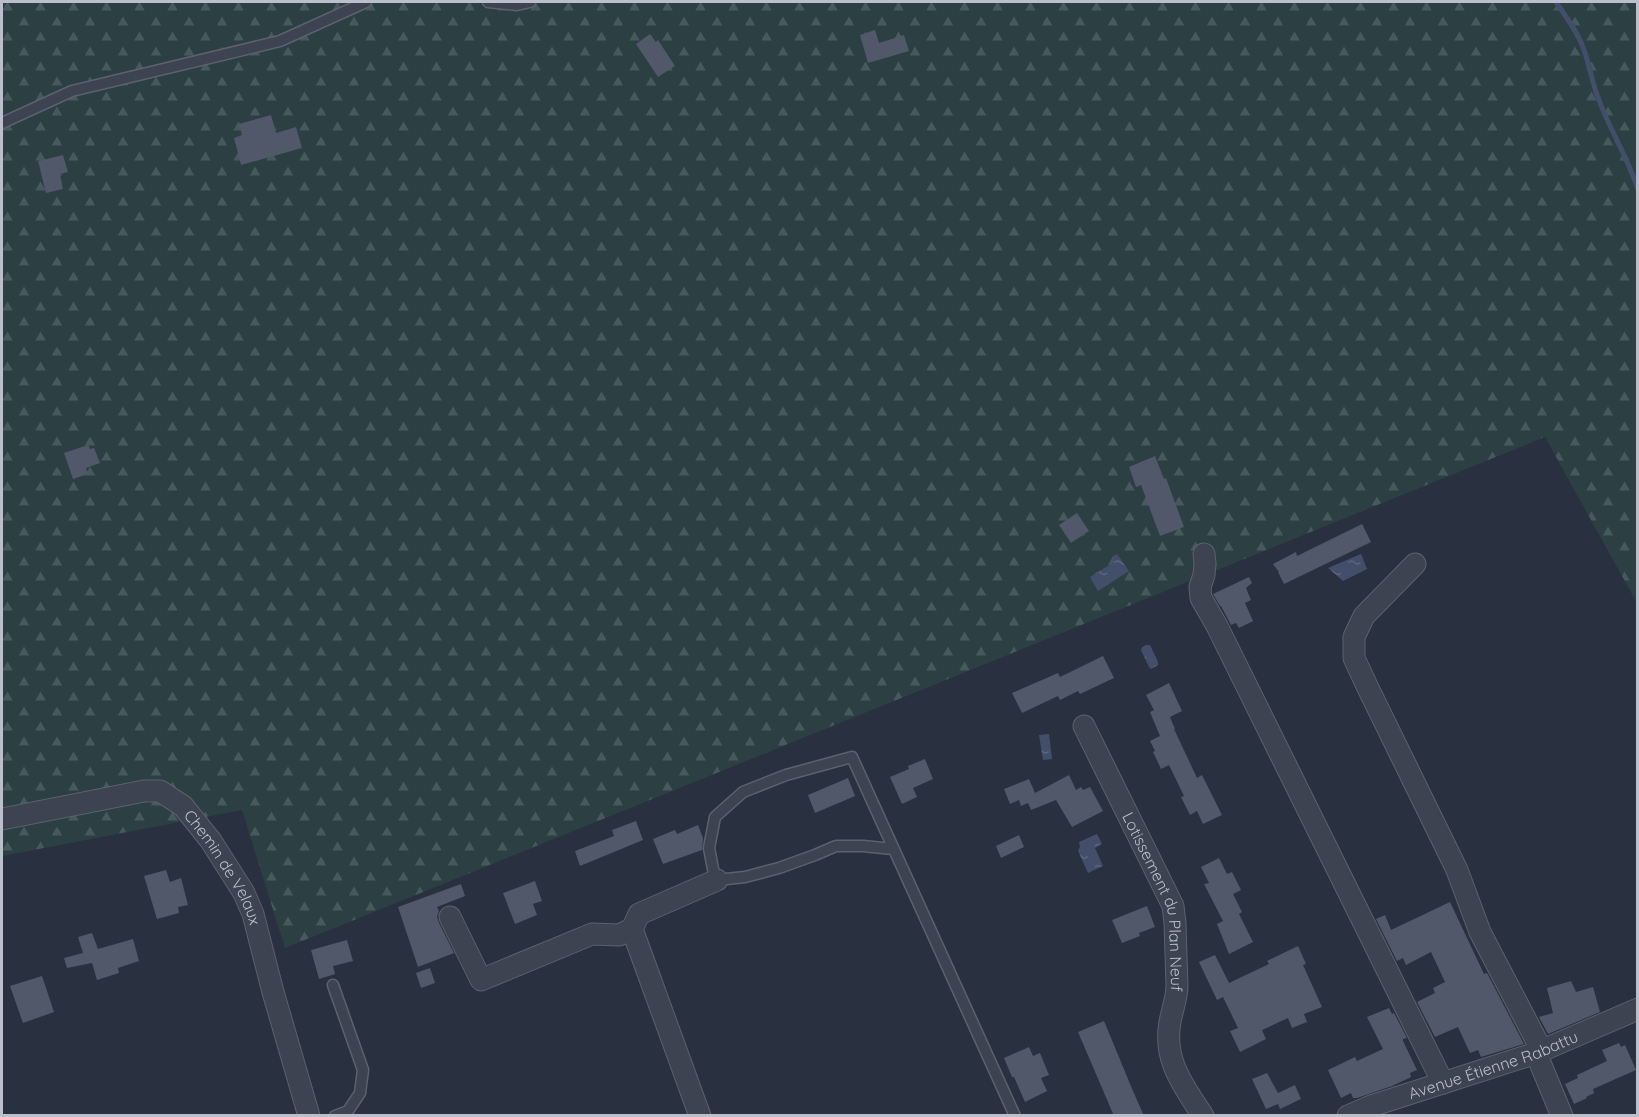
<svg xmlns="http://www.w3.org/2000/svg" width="1639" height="1117" font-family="Quicksand,sans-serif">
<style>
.forest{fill:url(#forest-firs)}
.water{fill:url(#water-ripples)}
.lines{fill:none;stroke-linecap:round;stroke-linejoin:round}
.stream{stroke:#434f6a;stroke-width:5}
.building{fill:#505869}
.service-casing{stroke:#5b616e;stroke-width:13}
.minor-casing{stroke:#5b616e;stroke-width:23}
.service{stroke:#3d4351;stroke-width:10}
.minor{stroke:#3d4351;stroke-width:21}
.labels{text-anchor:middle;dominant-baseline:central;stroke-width:4.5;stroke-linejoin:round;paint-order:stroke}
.street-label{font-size:16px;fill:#babfcb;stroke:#222836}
</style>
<defs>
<pattern id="forest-firs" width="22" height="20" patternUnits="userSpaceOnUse" patternTransform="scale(1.5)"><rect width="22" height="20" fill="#2c3f43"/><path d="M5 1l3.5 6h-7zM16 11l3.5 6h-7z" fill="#48595d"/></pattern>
<pattern id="water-ripples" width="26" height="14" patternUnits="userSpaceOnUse" patternTransform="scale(1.5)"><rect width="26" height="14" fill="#434f6a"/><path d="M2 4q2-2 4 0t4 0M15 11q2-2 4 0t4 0" fill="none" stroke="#5c677e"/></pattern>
</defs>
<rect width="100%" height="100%" fill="#293141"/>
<path class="forest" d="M 2,2 L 1637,2 L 1637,603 L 1545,437 L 285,948 L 242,810 L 2,856 Z"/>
<g class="water">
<path d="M 1117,554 L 1129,571 L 1098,591 L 1090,577 L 1114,562 L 1112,557 Z"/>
<path d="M 1361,554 L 1367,569 L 1343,581 L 1328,568 Z"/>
<path d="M 1146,645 L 1150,645 L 1158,662 L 1158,665 L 1151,669 L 1149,667 L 1141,650 L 1142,647 Z"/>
<path d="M 1049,734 L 1052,759 L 1043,760 L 1039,735 Z"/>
<path d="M 1097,834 L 1102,844 L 1095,848 L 1103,866 L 1088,873 L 1078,851 L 1080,847 L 1079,842 Z"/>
</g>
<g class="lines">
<path class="stream" d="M 1556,2 C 1566,17 1578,32 1584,50 C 1590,66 1592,84 1599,100 C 1610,130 1628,158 1638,190"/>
</g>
<g class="building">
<path d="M 875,30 L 879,43 L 904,35 L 909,51 L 868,63 L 860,35 Z"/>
<path d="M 650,34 L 656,42 L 658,40 L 675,66 L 658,77 L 636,44 Z"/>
<path d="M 271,115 L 276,133 L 296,127 L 302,148 L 241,165 L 234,138 L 242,135 L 239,124 Z"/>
<path d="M 63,155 L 68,172 L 60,174 L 63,189 L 46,193 L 38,161 Z"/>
<path d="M 88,445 L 90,449 L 94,448 L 100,463 L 86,468 L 88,474 L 73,479 L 64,453 Z"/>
<path d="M 1155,456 L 1164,479 L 1166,478 L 1184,527 L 1160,536 L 1141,485 L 1136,487 L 1129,467 Z"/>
<path d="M 1077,513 L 1089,531 L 1071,543 L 1059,525 Z"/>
<path d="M 1362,524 L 1371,542 L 1284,584 L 1278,572 L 1279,572 L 1273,564 L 1296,552 L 1297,556 Z"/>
<path d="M 1249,577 L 1252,583 L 1246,588 L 1251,600 L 1245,603 L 1253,621 L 1239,628 L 1236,623 L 1231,625 L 1221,606 L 1220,606 L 1213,594 Z"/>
<path d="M 1103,656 L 1114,678 L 1080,694 L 1078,691 L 1060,700 L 1058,696 L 1022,713 L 1012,693 L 1058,673 L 1060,677 Z"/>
<path d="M 1169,683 L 1182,711 L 1170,717 L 1175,729 L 1174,729 L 1197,778 L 1202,775 L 1222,815 L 1203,824 L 1197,811 L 1190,815 L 1181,797 L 1184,796 L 1169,765 L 1161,769 L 1153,752 L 1155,751 L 1150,741 L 1160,736 L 1150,712 L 1154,710 L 1146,695 Z"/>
<path d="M 925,759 L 933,779 L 913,788 L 917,797 L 902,804 L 890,777 L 909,769 L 908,766 Z"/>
<path d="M 1069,775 L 1076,790 L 1081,787 L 1083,790 L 1090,787 L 1103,811 L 1072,827 L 1056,800 L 1031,810 L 1028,803 L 1021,806 L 1019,800 L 1010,804 L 1004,789 L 1029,779 L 1035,793 Z"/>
<path d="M 848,778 L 855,796 L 815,813 L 808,795 Z"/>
<path d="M 636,821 L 643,840 L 580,866 L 575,851 L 614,836 L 612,830 Z"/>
<path d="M 698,825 L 703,838 L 702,850 L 663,864 L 653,839 L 675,830 L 677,834 Z"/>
<path d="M 1019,835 L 1024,847 L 1001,858 L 996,846 Z"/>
<path d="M 1219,858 L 1227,874 L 1232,872 L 1241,890 L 1233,894 L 1242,912 L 1239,914 L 1253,942 L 1229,954 L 1217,924 L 1223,921 L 1204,884 L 1209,883 L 1201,867 Z"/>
<path d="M 166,870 L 170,882 L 181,878 L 188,905 L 178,907 L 179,913 L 157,919 L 144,876 Z"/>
<path d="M 535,881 L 542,901 L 533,904 L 537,915 L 515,924 L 503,893 Z"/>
<path d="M 461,884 L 465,896 L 437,907 L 439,911 L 437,917 L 439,923 L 454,953 L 418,967 L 398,907 Z"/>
<path d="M 1450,902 L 1484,974 L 1487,973 L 1524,1044 L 1481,1057 L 1478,1050 L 1470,1053 L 1458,1027 L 1435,1037 L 1417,1002 L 1435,993 L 1433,988 L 1445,982 L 1431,952 L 1406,965 L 1403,958 L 1397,961 L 1376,919 L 1385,915 L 1391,930 Z"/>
<path d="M 1147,906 L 1155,927 L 1139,933 L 1140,936 L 1122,943 L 1112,920 Z"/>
<path d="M 92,933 L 98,949 L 133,939 L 139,961 L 118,968 L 119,973 L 97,980 L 92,963 L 67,968 L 64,958 L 83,953 L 78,937 Z"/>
<path d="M 347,940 L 353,961 L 333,966 L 335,974 L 319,979 L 311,950 Z"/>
<path d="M 1298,946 L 1306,964 L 1303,965 L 1322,1007 L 1304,1014 L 1307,1022 L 1292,1028 L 1288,1018 L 1262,1030 L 1266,1039 L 1240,1052 L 1230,1031 L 1238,1028 L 1223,997 L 1217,1000 L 1199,962 L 1215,955 L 1229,983 L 1269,964 L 1267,961 Z"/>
<path d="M 430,968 L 435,983 L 421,988 L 416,973 Z"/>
<path d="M 42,976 L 54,1012 L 23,1023 L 10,986 Z"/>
<path d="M 1571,981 L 1576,992 L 1593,987 L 1600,1012 L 1548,1034 L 1539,1017 L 1553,1013 L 1547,988 Z"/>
<path d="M 1389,1008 L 1392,1014 L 1394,1013 L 1407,1038 L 1403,1039 L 1403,1041 L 1417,1070 L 1410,1073 L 1411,1077 L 1392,1086 L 1357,1098 L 1353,1098 L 1351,1093 L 1341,1098 L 1328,1070 L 1355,1057 L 1357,1061 L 1383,1049 L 1367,1017 Z"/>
<path d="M 1104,1021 L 1133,1091 L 1144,1116 L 1114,1116 L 1078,1032 Z"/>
<path d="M 1619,1043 L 1621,1047 L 1625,1045 L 1636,1070 L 1593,1089 L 1594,1093 L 1586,1097 L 1587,1098 L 1574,1104 L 1565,1084 L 1578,1078 L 1577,1075 L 1607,1061 L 1602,1050 Z"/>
<path d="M 1029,1047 L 1033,1056 L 1040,1053 L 1049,1075 L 1041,1078 L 1047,1091 L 1025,1102 L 1014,1077 L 1012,1077 L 1004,1058 Z"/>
<path d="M 1267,1073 L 1278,1093 L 1295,1085 L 1301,1099 L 1280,1109 L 1278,1104 L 1266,1109 L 1252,1079 Z"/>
</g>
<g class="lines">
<defs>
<g id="service">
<path d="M 488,2 L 517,5 L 530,2"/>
<path d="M 2,123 L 72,91 L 280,41 L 366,2"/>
<path d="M 893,849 L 863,846 L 836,846 L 815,855 L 779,868 L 745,877 L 717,880 L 713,869 L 709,848 L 715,817 L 743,792 L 786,775 L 852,757 L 1015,1116"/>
<path d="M 333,985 L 363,1070 L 360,1093 L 348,1111 L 335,1116"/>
</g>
<g id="minor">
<path d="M 1204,554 L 1205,563 L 1204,575 L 1200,587 L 1201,598 L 1217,626 L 1443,1083"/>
<path d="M 1415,564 L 1364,616 L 1354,637 L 1354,658 L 1367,686 L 1457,870 L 1480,932 L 1542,1051"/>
<path id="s1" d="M 1084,726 L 1173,906 L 1175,923 L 1177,986 C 1177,998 1172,1010 1170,1022 C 1163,1060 1183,1085 1203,1116"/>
<path id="s2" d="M 2,819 L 144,791 L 160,791 L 183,806 L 211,841 L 244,893 L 253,914 L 273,992 L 309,1116"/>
<path d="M 450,917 L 481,980 L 592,934 L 619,935 L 632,929 L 639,914 L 717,880"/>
<path d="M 632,929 L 700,1116"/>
<path d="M 1536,1053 L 1562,1116"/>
<path id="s3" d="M 1348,1116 L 1371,1106 L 1536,1053 L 1638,1009"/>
</g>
</defs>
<use href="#service" class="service-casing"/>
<use href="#minor" class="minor-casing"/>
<use href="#service" class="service"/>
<use href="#minor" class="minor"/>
</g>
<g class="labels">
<g class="street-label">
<text stroke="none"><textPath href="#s2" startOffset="262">Chemin de Velaux</textPath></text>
<text stroke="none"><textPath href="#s1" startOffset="192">Lotissement du Plan Neuf</textPath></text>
<text stroke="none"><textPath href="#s3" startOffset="154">Avenue Étienne Rabattu</textPath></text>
</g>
</g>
<rect width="1639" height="1117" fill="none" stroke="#babfcb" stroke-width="6"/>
</svg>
